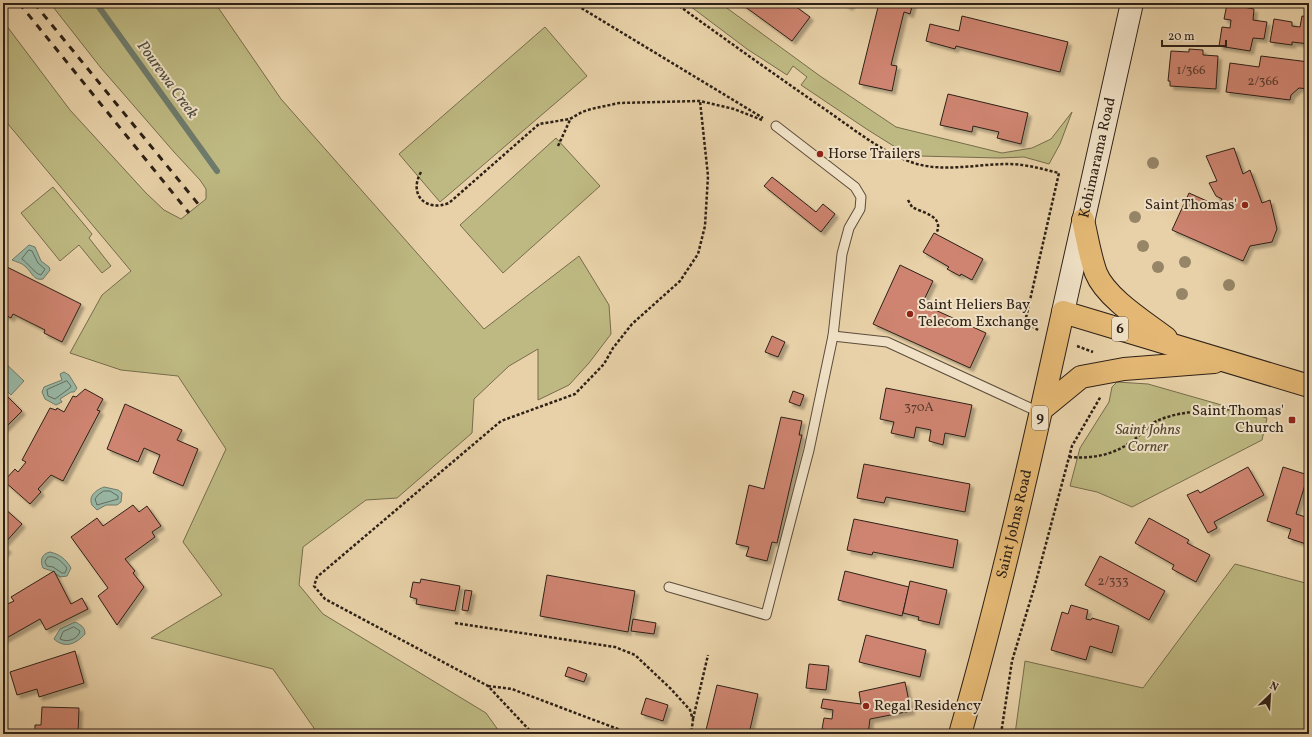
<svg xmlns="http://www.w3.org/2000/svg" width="1312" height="737" font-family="Vollkorn,serif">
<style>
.green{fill:#beb982;stroke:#766d4c}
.water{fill:#98b7a4;stroke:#6e7b6c}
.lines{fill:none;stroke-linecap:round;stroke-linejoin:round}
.shore{stroke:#636c5e;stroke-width:1}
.stream{stroke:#6e7b6c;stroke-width:6}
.building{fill:#ce8470;stroke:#2e2117;filter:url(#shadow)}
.lane-casing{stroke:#5c4d3b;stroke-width:11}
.secondary-casing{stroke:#2e2117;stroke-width:24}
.primary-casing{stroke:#2e2117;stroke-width:24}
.path{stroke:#2e2117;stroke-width:2.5;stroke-dasharray:3 2;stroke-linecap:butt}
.lane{stroke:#f0e1c6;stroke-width:9}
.secondary{stroke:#f0e1c6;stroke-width:22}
.primary{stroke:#e4b874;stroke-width:22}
.rail{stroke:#2e2117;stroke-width:3;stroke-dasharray:7 7;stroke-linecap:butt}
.tree{fill:#968567}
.poi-dot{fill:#8f2418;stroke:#f0e1c6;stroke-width:1.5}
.labels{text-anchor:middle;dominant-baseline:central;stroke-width:4;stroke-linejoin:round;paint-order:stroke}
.number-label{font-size:13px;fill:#563a2d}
.shield{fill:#f0e1c6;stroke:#685b4c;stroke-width:1}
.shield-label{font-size:14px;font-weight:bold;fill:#2e2117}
.poi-label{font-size:15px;fill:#2e2117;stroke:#f0e1c6;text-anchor:start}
.street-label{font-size:15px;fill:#2e2117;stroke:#f0e1c6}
.park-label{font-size:15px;font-style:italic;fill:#524732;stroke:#f0e1c6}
.water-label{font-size:16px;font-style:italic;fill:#4e4e41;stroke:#f0e1c6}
</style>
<defs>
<filter id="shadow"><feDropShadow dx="3.5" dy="3.5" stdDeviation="1" flood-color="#0004"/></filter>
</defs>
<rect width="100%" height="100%" fill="#e8d1a8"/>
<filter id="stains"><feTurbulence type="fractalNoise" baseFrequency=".005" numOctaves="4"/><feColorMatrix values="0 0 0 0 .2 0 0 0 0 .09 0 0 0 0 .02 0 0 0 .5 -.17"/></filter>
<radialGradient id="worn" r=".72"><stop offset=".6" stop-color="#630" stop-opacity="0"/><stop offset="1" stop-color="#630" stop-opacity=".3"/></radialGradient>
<g class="green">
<path d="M 50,3 L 215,3 L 281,99 L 484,329 L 579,256 L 609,305 L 611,334 L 589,363 L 569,385 L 538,400 L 538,349 L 509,366 L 474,399 L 472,433 L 397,498 L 366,500 L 303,547 L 299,585 L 323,614 L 486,713 L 501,734 L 318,734 L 273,669 L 151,638 L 222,595 L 183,542 L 226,449 L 178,376 L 121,370 L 70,353 L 102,295 L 131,271 L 3,118 L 3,21 L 70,110 L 146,193 L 164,210 L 181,219 L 206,199 L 206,189 L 200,180 L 174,152 L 101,68 Z"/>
<path d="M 686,3 L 720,3 L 820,76 L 896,127 L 1002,153 L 1032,148 L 1051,139 L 1072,112 L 1060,144 L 1049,164 L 1024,157 L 999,158 L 919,156 L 900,150 L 868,130 L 801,85 L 807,77 L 793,66 L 787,75 L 747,49 Z"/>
<path d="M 545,27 L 587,76 L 440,202 L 399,154 Z"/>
<path d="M 556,138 L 600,186 L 503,273 L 460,225 Z"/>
<path d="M 53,187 L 92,234 L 89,238 L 111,266 L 102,273 L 79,245 L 60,261 L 21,213 Z"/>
<path d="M 1117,382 L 1148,384 L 1267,418 L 1262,440 L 1132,507 L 1097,492 L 1070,486 L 1080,448 L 1109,402 L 1112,387 Z"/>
<path d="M 1235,564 L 1309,584 L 1309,734 L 1015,734 L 1025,661 L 1143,688 Z"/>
</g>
<g class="water">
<path d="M 29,245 L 35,247 L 41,261 L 49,267 L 50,270 L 43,279 C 34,281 32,273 26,267 C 22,263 17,262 12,260 Z"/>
<path d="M 3,361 L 24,381 L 11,395 L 6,390 L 8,388 L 3,383 Z"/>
<path d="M 64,372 L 69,375 L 77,388 L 74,392 L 71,392 L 60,399 L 62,402 L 56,405 L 45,399 L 42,392 L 44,387 L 62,380 L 60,374 Z"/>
<path d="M 104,487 L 118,490 L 122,493 L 121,502 L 117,505 L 106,505 L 97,510 L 92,505 C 88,496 96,490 104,487 Z"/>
<path d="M 50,552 C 59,554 66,559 71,568 L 67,576 L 60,577 L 52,571 L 43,568 C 40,561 41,554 50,552 Z"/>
<path d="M 75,622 C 81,625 85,627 85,634 C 76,644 65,649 54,639 L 60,629 Z"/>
</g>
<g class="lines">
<g class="shore">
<path d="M 29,250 L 32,251 L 38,263 L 45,269 L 41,275 C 35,274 28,263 22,259 Z"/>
<path d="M 67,381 L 71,386 L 70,388 L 55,399 L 48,396 L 47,390 Z"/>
<path d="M 104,491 L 110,491 L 118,496 L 118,499 L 97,505 L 95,499 L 98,495 Z"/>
<path d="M 48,557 C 56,555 62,562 67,568 L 65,573 L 62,573 L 53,567 L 47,566 L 45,562 Z"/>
<path d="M 74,627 L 80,631 C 78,639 68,643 60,639 L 63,632 Z"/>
</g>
<path class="stream" d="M 96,3 L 217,171"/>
</g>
<g class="building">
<path d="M 740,3 L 791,3 L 810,17 L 792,41 Z"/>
<path d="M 843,3 L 852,3 L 849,7 Z"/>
<path d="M 879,3 L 913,3 L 910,14 L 904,12 L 891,65 L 897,66 L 892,91 L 859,84 Z"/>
<path d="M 1227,4 L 1254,9 L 1253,20 L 1267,22 L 1264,39 L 1253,38 L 1250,51 L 1219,46 L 1222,27 L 1230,28 L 1231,20 L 1224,19 Z"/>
<path d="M 962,16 L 1068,42 L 1060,72 L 956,46 L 955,49 L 926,41 L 930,24 L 959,31 Z"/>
<path d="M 1302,16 L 1309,17 L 1309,44 L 1292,42 L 1292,45 L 1270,42 L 1274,19 L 1292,22 L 1292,26 L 1300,27 Z"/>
<path d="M 1189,49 L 1203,50 L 1203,55 L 1218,56 L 1216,89 L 1170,86 L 1170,81 L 1168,81 L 1171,51 L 1189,52 Z"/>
<path d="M 1261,56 L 1309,62 L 1309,89 L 1299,88 L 1291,95 L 1290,100 L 1226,92 L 1230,63 L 1259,67 Z"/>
<path d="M 948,94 L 1028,113 L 1021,144 L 997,138 L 999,132 L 973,126 L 972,132 L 940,125 Z"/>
<path d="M 1234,148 L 1243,174 L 1250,170 L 1262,203 L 1270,200 L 1277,229 L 1272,242 L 1250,246 L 1243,261 L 1172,230 L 1189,193 L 1218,206 L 1222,199 L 1216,196 L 1209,183 L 1217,181 L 1206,156 Z"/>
<path d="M 772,177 L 816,212 L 823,204 L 835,214 L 821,232 L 764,186 Z"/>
<path d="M 934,233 L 983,259 L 972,280 L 961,274 L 960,276 L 947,269 L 949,267 L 923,252 Z"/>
<path d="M 900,265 L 933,281 L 922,304 L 986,333 L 970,368 L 873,324 Z"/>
<path d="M 5,266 L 81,304 L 62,342 L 44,333 L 45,330 L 13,314 L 11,318 L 3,314 L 3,269 Z"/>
<path d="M 772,336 L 785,342 L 778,357 L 765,352 Z"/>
<path d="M 886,388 L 972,405 L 965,437 L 945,433 L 943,445 L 929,441 L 931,430 L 916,427 L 914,438 L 891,433 L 894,422 L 880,419 Z"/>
<path d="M 85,389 L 103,399 L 97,410 L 100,411 L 63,481 L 51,475 L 38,489 L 41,492 L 30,504 L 4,481 L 15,469 L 18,472 L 26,462 L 22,460 L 50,408 L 56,410 L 57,408 L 64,412 L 73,396 L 76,397 Z"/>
<path d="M 793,391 L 804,395 L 800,406 L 789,402 Z"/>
<path d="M 3,392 L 22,411 L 3,430 Z"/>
<path d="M 125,404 L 182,430 L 177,440 L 198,449 L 183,486 L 153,473 L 160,455 L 144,448 L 138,462 L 107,449 Z"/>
<path d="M 781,417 L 802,421 L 799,435 L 802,435 L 777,543 L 772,542 L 767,561 L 746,556 L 749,547 L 736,544 L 749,485 L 764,489 Z"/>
<path d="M 864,464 L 970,484 L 965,512 L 886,497 L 884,503 L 857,498 Z"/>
<path d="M 1248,467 L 1264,495 L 1214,522 L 1217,528 L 1208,533 L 1187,495 L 1198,490 L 1200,493 Z"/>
<path d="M 1283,467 L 1308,475 L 1296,514 L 1309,518 L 1309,545 L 1288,538 L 1291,529 L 1267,521 Z"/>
<path d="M 133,505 L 139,512 L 147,506 L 161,526 L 152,532 L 155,537 L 125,559 L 135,571 L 133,573 L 144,587 L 117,625 L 98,596 L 108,588 L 71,537 L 97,518 L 103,526 Z"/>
<path d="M 3,507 L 22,524 L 3,545 L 8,549 L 3,555 Z"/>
<path d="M 1149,518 L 1189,540 L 1187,543 L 1210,555 L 1196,582 L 1172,569 L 1174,565 L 1135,543 Z"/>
<path d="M 854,519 L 958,540 L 953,568 L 873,552 L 872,555 L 847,550 Z"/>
<path d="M 1100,556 L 1165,591 L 1149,620 L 1085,585 Z"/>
<path d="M 54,571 L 71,604 L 82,598 L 88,609 L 46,630 L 40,619 L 3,640 L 3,606 L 14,601 L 11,597 Z"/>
<path d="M 845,571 L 909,587 L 902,616 L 838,600 Z"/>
<path d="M 547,575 L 635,591 L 628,632 L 540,616 Z"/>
<path d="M 421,579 L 460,586 L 455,611 L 416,604 L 417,599 L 410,597 L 413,582 L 420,583 Z"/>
<path d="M 910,581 L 947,590 L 939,625 L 918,620 L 919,617 L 903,613 Z"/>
<path d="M 465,590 L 472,591 L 468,611 L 462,610 Z"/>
<path d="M 1071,605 L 1088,610 L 1086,619 L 1091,620 L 1092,618 L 1119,626 L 1112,653 L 1090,646 L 1086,660 L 1051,650 L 1062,612 L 1068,614 Z"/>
<path d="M 633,619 L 656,623 L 654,634 L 631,631 Z"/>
<path d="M 866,635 L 926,650 L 920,677 L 859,662 Z"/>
<path d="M 75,651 L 84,683 L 39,697 L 37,689 L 17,695 L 10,672 Z"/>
<path d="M 809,664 L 829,666 L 826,690 L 806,688 Z"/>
<path d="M 568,667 L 587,674 L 584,682 L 565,676 Z"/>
<path d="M 905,682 L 911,711 L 870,719 L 868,734 L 830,734 L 830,730 L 822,729 L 824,718 L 832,719 L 833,710 L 821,708 L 823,699 L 861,704 L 859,692 Z"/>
<path d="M 717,685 L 758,694 L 749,734 L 705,734 Z"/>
<path d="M 646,698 L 668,705 L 663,721 L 641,714 Z"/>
<path d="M 42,707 L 79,708 L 78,734 L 35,734 L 35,725 L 41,725 Z"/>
</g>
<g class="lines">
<defs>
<g id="lane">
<path d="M 833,336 L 887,342 L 1041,413"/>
<path d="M 669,587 L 766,615 L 809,450 L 833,336 L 842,254 L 849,228 L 860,209 L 861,197 L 855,187 L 776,126"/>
</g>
<g id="secondary">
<path id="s1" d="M 1063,312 L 1132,3"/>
</g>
<g id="primary">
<path d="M 1083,220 C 1087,237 1090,257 1096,273 C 1106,298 1145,322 1166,338"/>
<path d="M 1042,409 L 1081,377 L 1124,369 L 1214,362"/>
<path id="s2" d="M 960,734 C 1000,595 1032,453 1063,312 L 1309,386"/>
</g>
</defs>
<use href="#lane" class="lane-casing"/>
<use href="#secondary" class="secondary-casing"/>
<use href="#primary" class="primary-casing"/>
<g class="path">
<path d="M 573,3 L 763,118"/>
<path d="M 675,3 C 725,39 775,75 826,110 C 855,130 884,154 917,164 C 946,172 978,164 1008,164 C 1026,164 1042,169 1059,173 L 1025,322 L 1038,330"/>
<path d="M 558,146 L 570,120"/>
<path d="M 421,172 C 408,195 426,212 449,203 L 539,124 L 570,119 L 582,112 L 591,109 L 619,103 L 700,101 L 734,109 L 762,120"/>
<path d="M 908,200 L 912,207 C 923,213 945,216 936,234"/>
<path d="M 1077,346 L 1093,352"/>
<path d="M 1069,457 C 1093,459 1115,455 1135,439 C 1142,433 1151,423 1159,420 C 1185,409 1223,410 1251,408"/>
<path d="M 455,623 L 615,647 L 635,655 L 671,689 L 690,710 L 693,720 L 691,734"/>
<path d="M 488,686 L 512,689 L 631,734"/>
<path d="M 693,719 L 708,655"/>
<path d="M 533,734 L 488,686 L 325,599 L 314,586 L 317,577 L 501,421 L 575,394 L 604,364 L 613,348 L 632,324 L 680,281 L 698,254 L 705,226 L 708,176 L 700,101"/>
<path d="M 1001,734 L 1012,661 L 1035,585 L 1072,446 L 1101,396"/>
</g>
<use href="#lane" class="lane"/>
<use href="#secondary" class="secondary"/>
<use href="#primary" class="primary"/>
<g class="rail">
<path d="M 19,3 L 189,213"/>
<path d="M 34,3 L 199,205"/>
</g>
</g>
<g class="tree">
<circle cx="1153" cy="163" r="6"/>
<circle cx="1135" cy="217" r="6"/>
<circle cx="1143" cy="246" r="6"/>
<circle cx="1185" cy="262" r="6"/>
<circle cx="1158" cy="267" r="6"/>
<circle cx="1229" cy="285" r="6"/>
<circle cx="1182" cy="294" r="6"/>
</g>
<g class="poi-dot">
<circle cx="820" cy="154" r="4"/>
<circle cx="1245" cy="205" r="4"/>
<circle cx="910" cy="314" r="4"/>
<rect x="1288" y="416" width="8" height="8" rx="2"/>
<circle cx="866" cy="706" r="4"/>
</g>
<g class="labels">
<g class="number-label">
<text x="1191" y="71">1/366</text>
<text x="1263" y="82">2/366</text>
<text x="919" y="408">370A</text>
<text x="1113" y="582">2/333</text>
</g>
<g class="shield">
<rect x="1112" y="317" width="16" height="24" rx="3"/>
<rect x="1032" y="406" width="16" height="24" rx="3"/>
</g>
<g class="shield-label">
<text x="1120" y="329">6</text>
<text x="1040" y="418">9</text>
</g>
<g class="poi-label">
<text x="828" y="154">Horse Trailers</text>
<text x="1237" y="205" text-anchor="end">Saint Thomas'</text>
<text x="918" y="305">Saint Heliers Bay<tspan x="918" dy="17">Telecom Exchange</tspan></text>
<text x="1284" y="411" text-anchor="end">Saint Thomas'<tspan x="1284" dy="17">Church</tspan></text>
<text x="874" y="706">Regal Residency</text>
</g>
<g class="street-label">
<text stroke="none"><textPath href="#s1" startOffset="158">Kohimarama Road</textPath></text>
<text stroke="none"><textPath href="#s2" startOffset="217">Saint Johns Road</textPath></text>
</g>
<g class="park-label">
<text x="1148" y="430">Saint Johns<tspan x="1148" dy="17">Corner</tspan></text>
</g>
<g class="water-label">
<text transform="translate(167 80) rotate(54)">Pourewa Creek</text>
</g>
</g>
<rect width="1312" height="737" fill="none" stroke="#e8d1a8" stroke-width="16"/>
<rect x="4" y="4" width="1304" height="729" fill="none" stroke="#2e2117" stroke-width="2"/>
<rect x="8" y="8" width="1296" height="721" fill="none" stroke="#2e2117"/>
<g transform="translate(1270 695) rotate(25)" stroke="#f0e1c6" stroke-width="3" paint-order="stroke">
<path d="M0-3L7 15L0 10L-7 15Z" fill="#2e2117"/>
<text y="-6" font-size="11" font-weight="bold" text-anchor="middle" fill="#2e2117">N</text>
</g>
<path d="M1162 40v6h64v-6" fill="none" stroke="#2e2117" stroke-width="2"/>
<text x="1168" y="40" font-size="12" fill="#2e2117" stroke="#f0e1c6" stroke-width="3" paint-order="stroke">20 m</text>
<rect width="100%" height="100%" filter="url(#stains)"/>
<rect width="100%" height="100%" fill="url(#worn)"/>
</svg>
